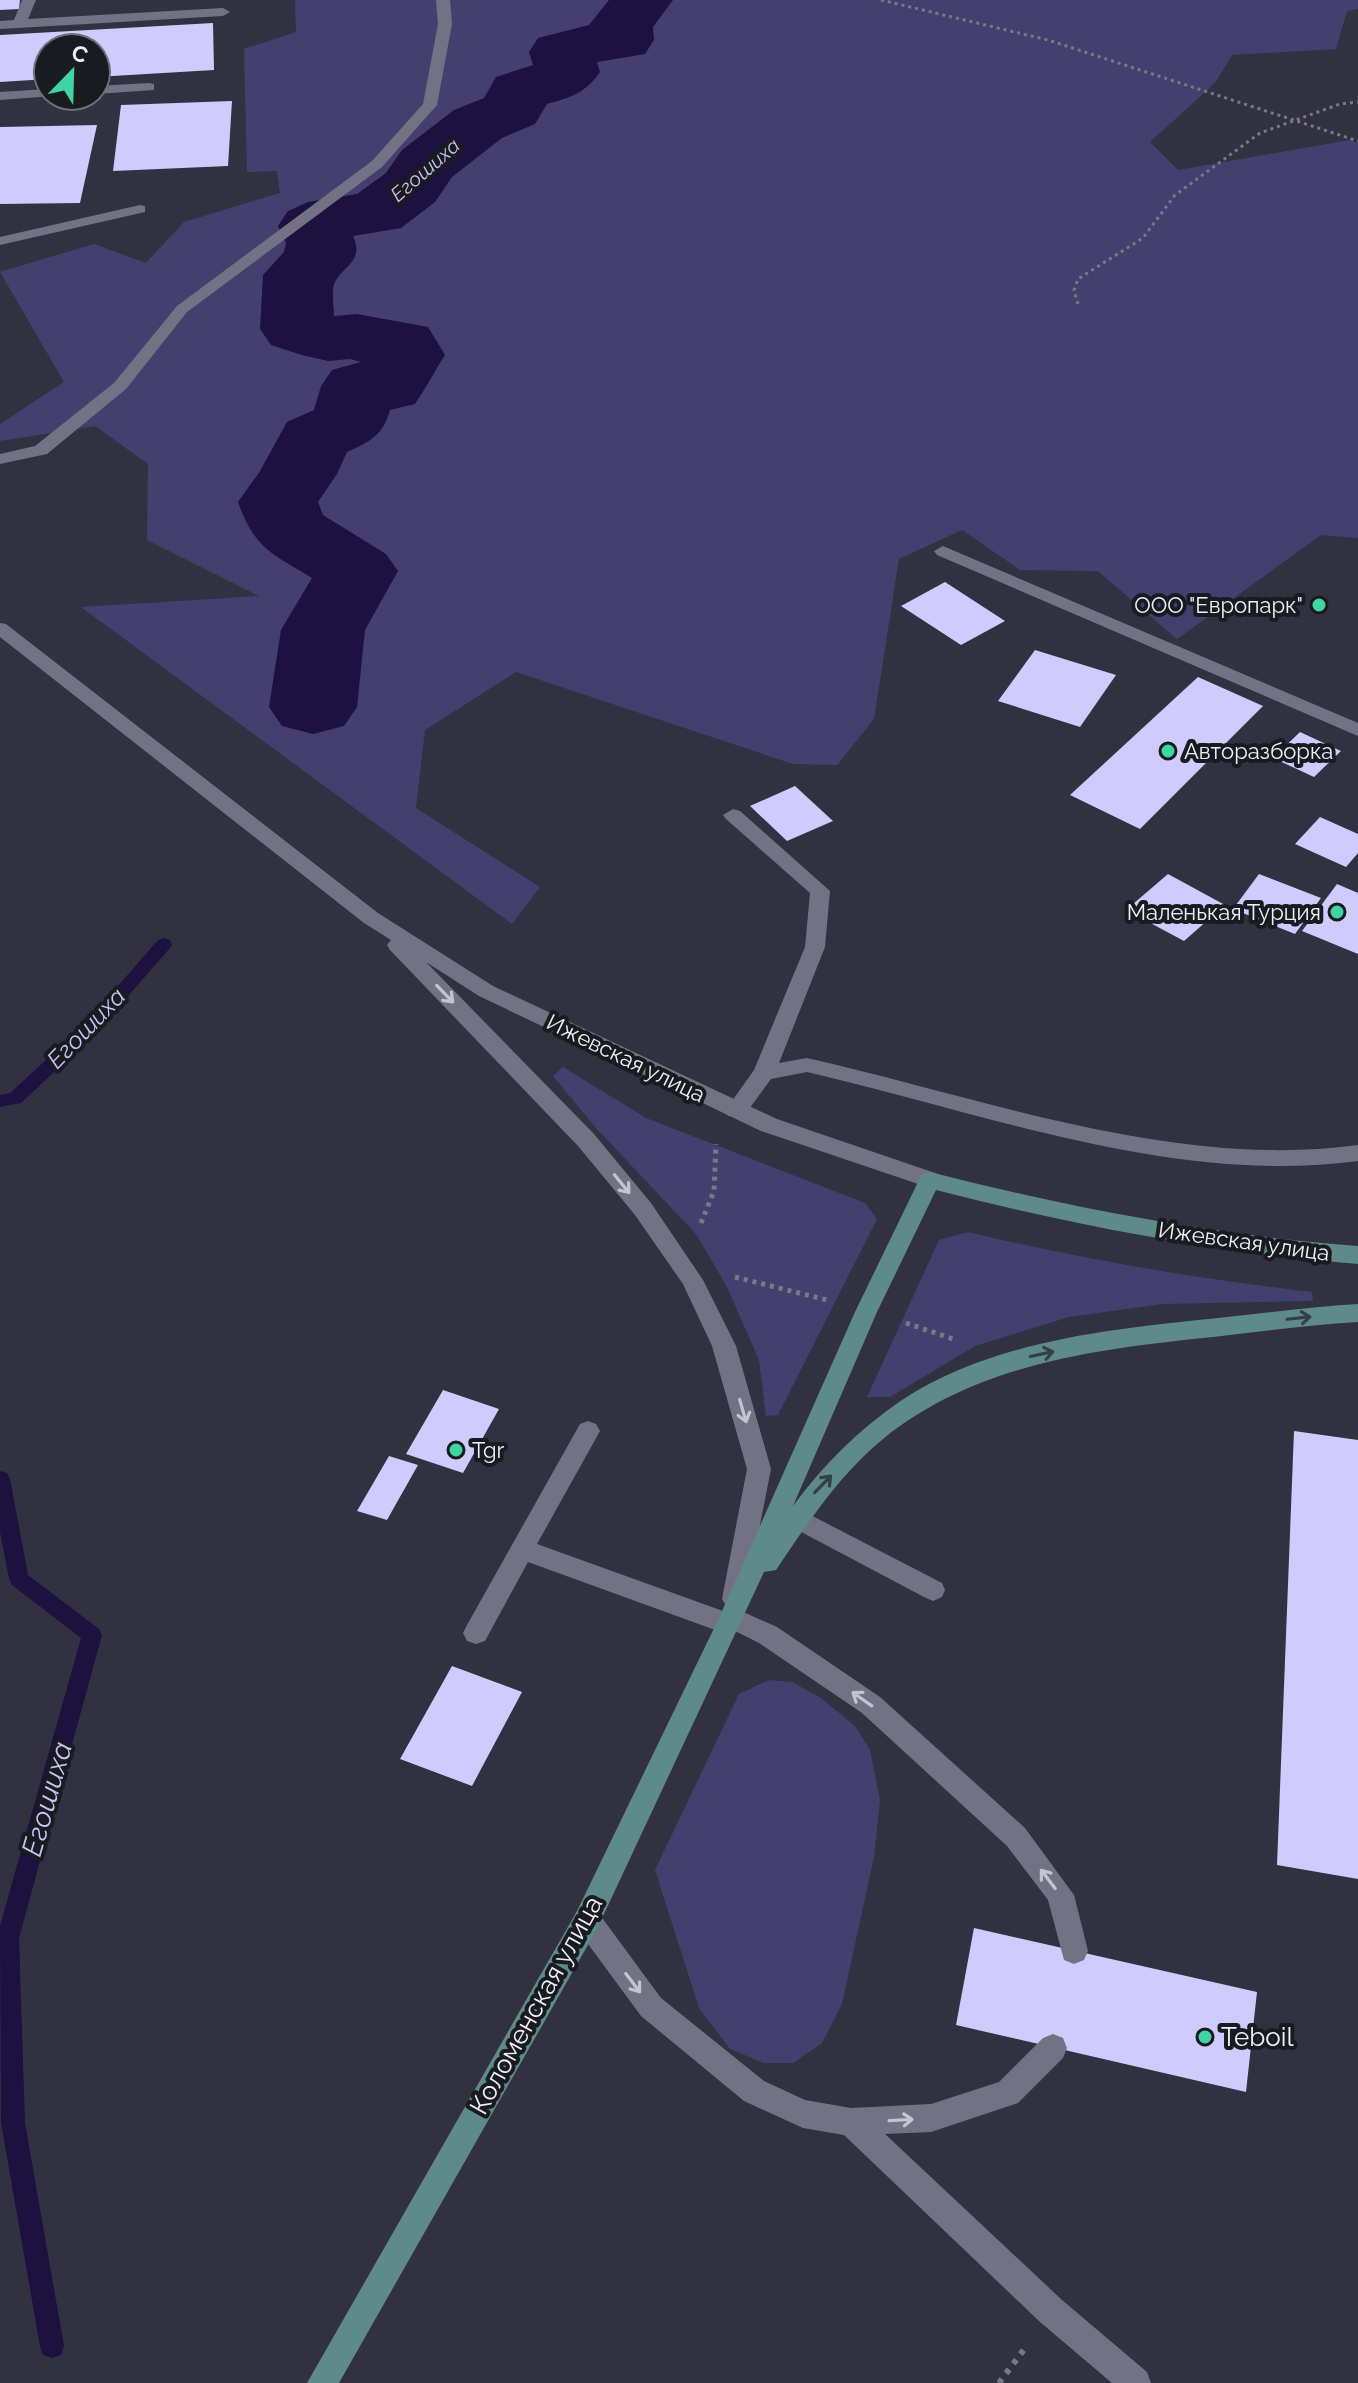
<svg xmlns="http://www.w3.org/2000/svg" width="1358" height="2383" font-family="Raleway,sans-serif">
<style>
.green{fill:#453f6f}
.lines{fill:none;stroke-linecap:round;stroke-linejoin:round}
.stream{fill:#1c113f;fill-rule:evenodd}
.river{fill:#1c113f;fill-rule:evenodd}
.building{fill:#cfcbfc}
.path-far2{stroke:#797886;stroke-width:3;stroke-dasharray:3 4;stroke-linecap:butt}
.path-far1{stroke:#797886;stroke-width:5;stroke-dasharray:4 5;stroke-linecap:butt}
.path{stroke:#797886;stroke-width:6;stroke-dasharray:5 7;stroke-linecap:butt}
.service{fill:#737285;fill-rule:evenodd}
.tertiary{fill:#737285;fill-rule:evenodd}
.secondary{fill:#5e8a89;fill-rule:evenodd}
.oneway{stroke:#c4c3d0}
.oneway2{stroke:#324145}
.poi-dot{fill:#3fd4a2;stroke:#1a1a21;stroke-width:3}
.labels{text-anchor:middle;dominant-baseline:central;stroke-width:8;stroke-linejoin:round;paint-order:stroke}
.far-water-label{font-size:20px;font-style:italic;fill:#c7c4f5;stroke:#1a1a21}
.poi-label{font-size:22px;fill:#efeff9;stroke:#1a1a21;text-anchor:end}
.street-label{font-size:22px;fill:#efeff9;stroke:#1a1a21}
.water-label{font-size:24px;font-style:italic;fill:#c7c4f5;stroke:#1a1a21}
.near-street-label{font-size:26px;fill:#efeff9;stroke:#1a1a21}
.near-poi-label{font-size:26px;fill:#efeff9;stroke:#1a1a21;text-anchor:start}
.near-water-label{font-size:28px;font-style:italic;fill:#c7c4f5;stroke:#1a1a21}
</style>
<rect width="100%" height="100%" fill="#323141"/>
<g class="green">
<path d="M 295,0 L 1358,0 L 1358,9 L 1347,11 L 1336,49 L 1232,55 L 1215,83 L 1150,142 L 1178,170 L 1350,140 L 1358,143 L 1358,538 L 1321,535 L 1177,639 L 1098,571 L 1020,570 L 962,530 L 899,559 L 874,719 L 837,765 L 793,764 L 516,672 L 425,730 L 416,808 L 540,887 L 512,924 L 81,607 L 259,596 L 147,540 L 148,464 L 95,426 L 0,441 L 0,424 L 64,382 L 0,272 L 94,244 L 146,263 L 184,222 L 280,193 L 277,171 L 247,172 L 244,49 L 296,32 Z"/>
<path d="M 563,1067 L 646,1118 L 865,1203 L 877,1219 L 778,1415 L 766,1416 L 759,1360 L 727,1287 L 696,1234 L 596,1128 L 553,1076 Z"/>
<path d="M 968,1232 C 1084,1260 1194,1278 1312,1292 L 1313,1301 L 1163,1304 L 1069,1317 L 975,1346 L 890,1397 L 867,1397 L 939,1240 Z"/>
<path d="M 769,1680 L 792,1682 L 821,1698 L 855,1726 L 870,1750 L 880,1800 L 874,1857 L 842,2004 L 822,2043 L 793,2063 L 764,2063 L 730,2049 L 699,2008 L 655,1870 L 739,1694 Z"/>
</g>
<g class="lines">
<g class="stream">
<path d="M 164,938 L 170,940 L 172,944 L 170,948 L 95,1034 L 21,1103 L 0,1107 L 0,1095 L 10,1093 L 83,1026 L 158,940 Z"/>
<path d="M 0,1471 L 7,1473 L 10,1479 L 28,1575 L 99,1629 L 102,1635 L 19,1938 L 25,2123 L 64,2346 L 61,2355 L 52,2358 L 43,2355 L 40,2346 L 1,2123 L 0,1926 L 81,1638 L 12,1585 L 9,1579 L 0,1532 Z"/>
</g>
<path class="river" d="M 609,0 L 673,0 L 653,27 L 654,40 L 645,54 L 597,62 L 600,72 C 587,92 570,98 547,104 L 535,124 L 502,138 L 452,177 L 435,202 L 401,228 L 353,236 C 365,261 342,267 335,282 C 331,290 334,308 334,316 L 357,314 L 428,327 L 445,355 C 434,372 426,388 415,404 L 390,410 C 383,435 370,442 347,452 L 337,474 L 318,502 L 323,515 L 386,554 L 398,571 L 365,630 L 357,707 L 344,726 L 313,734 L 282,726 L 269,707 L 281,630 L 312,578 C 271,553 255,549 238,502 L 260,471 L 287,422 L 314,410 L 321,386 L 332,370 L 361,362 L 350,359 L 328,361 L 302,355 L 271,345 L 260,329 L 263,275 L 284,252 L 286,243 L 278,226 L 288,211 L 308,202 L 357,194 L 386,173 L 402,150 L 454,110 L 484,98 L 496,77 L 533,65 L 529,52 L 538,38 L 589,25 Z"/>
</g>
<g class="building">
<path d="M 0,0 L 20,0 L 19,9 L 0,10 Z"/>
<path d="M 213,23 L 214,70 L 96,77 L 96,48 L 48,48 L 48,79 L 0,82 L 0,35 Z"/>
<path d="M 232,101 L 228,166 L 113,171 L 121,105 Z"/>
<path d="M 97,125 L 80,203 L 0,204 L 0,127 Z"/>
<path d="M 945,582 L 1005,621 L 961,645 L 901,606 Z"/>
<path d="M 1035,650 L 1116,675 L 1080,727 L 998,701 Z"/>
<path d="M 1198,677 L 1263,706 L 1140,829 L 1070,795 Z"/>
<path d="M 1300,732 L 1341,751 L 1314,777 L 1273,758 Z"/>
<path d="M 795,786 L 833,821 L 787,841 L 750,806 Z"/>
<path d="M 1320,817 L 1358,834 L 1358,853 L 1346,867 L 1295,844 Z"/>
<path d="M 1168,874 L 1225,905 L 1184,941 L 1126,910 Z"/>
<path d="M 1259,874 L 1321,898 L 1295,934 L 1233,909 Z"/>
<path d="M 1337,884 L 1358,893 L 1358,954 L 1302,931 Z"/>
<path d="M 443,1390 L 499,1409 L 463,1473 L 406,1454 Z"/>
<path d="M 1294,1431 L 1358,1440 L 1358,1879 L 1277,1865 Z"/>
<path d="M 389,1456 L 418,1465 L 387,1520 L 357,1511 Z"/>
<path d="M 452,1666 L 522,1692 L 472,1786 L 400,1759 Z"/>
<path d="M 974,1928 L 1257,1992 L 1246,2092 L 956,2025 Z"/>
</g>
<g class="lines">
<g class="path-far2">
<path d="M 881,0 L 1048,40 L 1358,141"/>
<path d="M 1078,304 L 1074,290 L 1078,279 L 1143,238 L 1175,195 L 1260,133 L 1340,104 L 1358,102"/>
</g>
<g class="path-far1">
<path d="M 701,1223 L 714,1191 L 716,1144"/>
<path d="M 735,1277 L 827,1300"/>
<path d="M 906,1323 L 953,1339"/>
</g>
<path class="path" d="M 999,2383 L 1025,2348"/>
<g class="service">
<path d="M 22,0 L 36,0 L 28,19 L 223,8 L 230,12 L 223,16 L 0,29 L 0,21 L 14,20 Z"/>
<path d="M 436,0 L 450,0 L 452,24 L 437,105 L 382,167 L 187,312 L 126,389 L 47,454 L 0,464 L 0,454 L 35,446 L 114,383 L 177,306 L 372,161 L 423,104 L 438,24 Z"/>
<path d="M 149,83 L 154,84 L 154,90 L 96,94 L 96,86 Z"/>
<path d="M 48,89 L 48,96 L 53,96 L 0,100 L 0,92 Z"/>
<path d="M 140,205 L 145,206 L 145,212 L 0,245 L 0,237 Z"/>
<path d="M 943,546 L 1358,723 L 1358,736 L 937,555 L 934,551 Z"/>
<path d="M 733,809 L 740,811 L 830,891 L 825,947 L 779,1063 L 807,1058 C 984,1098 1175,1170 1358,1145 L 1358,1161 C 1175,1186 984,1113 807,1072 L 771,1079 L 744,1116 L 728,1116 L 725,1111 L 754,1070 L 805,947 L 810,893 L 726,819 L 723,815 Z"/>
<path d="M 588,1421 L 596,1424 L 600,1431 L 537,1544 L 723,1611 L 732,1607 L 777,1627 L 880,1697 L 1025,1828 L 1074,1895 L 1088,1951 L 1084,1960 L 1074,1964 L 1064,1960 L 1048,1900 L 1007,1846 L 862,1713 L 759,1643 L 737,1632 L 729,1635 L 528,1562 L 485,1641 L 476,1644 L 467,1641 L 463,1633 L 467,1625 L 580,1424 Z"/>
<path d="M 797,1508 L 942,1583 L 945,1590 L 942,1597 L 933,1601 L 924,1597 L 788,1525 L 785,1518 L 788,1511 Z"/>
<path d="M 587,1907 L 597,1911 L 661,1998 L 764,2081 L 805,2100 L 851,2108 L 931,2104 L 999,2082 L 1043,2038 L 1053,2034 L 1063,2038 L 1067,2048 L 1063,2058 L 1018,2103 L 931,2132 L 885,2134 L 1062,2300 L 1147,2372 L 1151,2383 L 1112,2383 L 1040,2322 L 844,2135 L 803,2128 L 744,2101 L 641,2016 L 577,1929 L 573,1920 L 577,1911 Z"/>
</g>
<path class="tertiary" d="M 0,623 L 6,624 L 378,913 L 493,986 L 777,1119 L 938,1174 L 941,1180 L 938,1186 L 930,1188 L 761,1131 L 479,996 L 426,962 L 594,1134 L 651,1203 L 703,1280 L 736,1346 L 771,1469 L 744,1606 L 735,1610 L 726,1606 L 722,1599 L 747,1469 L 712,1346 L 683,1284 L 635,1215 L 578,1146 L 390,950 L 387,945 L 391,940 L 364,923 L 0,637 Z"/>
<path class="secondary" d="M 930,1172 C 1071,1208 1213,1235 1358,1246 L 1358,1264 C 1215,1252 1075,1226 936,1190 L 877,1312 L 793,1506 C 824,1464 859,1429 902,1400 C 994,1340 1112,1329 1218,1318 C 1265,1313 1311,1307 1358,1304 L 1358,1322 C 1310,1325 1262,1331 1213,1337 C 1097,1349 977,1363 883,1439 C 839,1475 807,1524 776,1570 L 764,1572 L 597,1929 L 339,2383 L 307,2383 L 577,1911 L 719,1618 L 855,1312 L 919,1180 L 922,1174 Z"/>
</g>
<defs><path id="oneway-shaft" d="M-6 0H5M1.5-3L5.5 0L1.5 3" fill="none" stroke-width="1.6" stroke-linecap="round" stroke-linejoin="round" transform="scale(2)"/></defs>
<g class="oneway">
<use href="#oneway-shaft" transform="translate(445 994) rotate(46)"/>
<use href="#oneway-shaft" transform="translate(622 1184) rotate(51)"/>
<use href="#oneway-shaft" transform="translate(743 1411) rotate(74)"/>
<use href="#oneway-shaft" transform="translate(862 1699) rotate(-145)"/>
<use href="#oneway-shaft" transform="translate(1048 1879) rotate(-127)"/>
<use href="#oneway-shaft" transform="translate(633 1983) rotate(53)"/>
<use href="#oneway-shaft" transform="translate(901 2120) rotate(-3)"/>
</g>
<g class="oneway2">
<use href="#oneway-shaft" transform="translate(1299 1318) rotate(-6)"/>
<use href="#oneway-shaft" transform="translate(1042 1354) rotate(-12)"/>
<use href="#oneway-shaft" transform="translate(823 1484) rotate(-46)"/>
</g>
<g class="poi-dot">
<circle cx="1319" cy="605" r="8"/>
<circle cx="1168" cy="751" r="8"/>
<circle cx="1337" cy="912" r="8"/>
<circle cx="456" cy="1450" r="8"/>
<circle cx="1205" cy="2037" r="8"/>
</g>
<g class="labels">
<g class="far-water-label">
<text transform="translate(425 170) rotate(-41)">Егошиха</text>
</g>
<g class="poi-label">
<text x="1303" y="605">ООО "Европарк"</text>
<text x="1184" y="751" text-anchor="start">Авторазборка</text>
<text x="1321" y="912">Маленькая Турция</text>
<text x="472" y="1450" text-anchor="start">Tgr</text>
</g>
<g class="street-label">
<text transform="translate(626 1058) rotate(26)">Ижевская улица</text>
<text transform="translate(1244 1241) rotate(8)">Ижевская улица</text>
</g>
<g class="water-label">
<text transform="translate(86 1028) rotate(-46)">Егошиха</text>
</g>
<g class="near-street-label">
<text transform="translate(536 2005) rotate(-61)">Коломенская улица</text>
</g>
<g class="near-poi-label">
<text x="1221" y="2037">Teboil</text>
</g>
<g class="near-water-label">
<text transform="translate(47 1799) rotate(-74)">Егошиха</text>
</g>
</g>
<g transform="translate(72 72) rotate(23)"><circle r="38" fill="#1a1a21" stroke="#6f6f77" stroke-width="2"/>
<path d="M0-6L14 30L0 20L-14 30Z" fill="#3fd4a2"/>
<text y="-12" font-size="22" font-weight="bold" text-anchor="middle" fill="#efeff9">С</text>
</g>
</svg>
